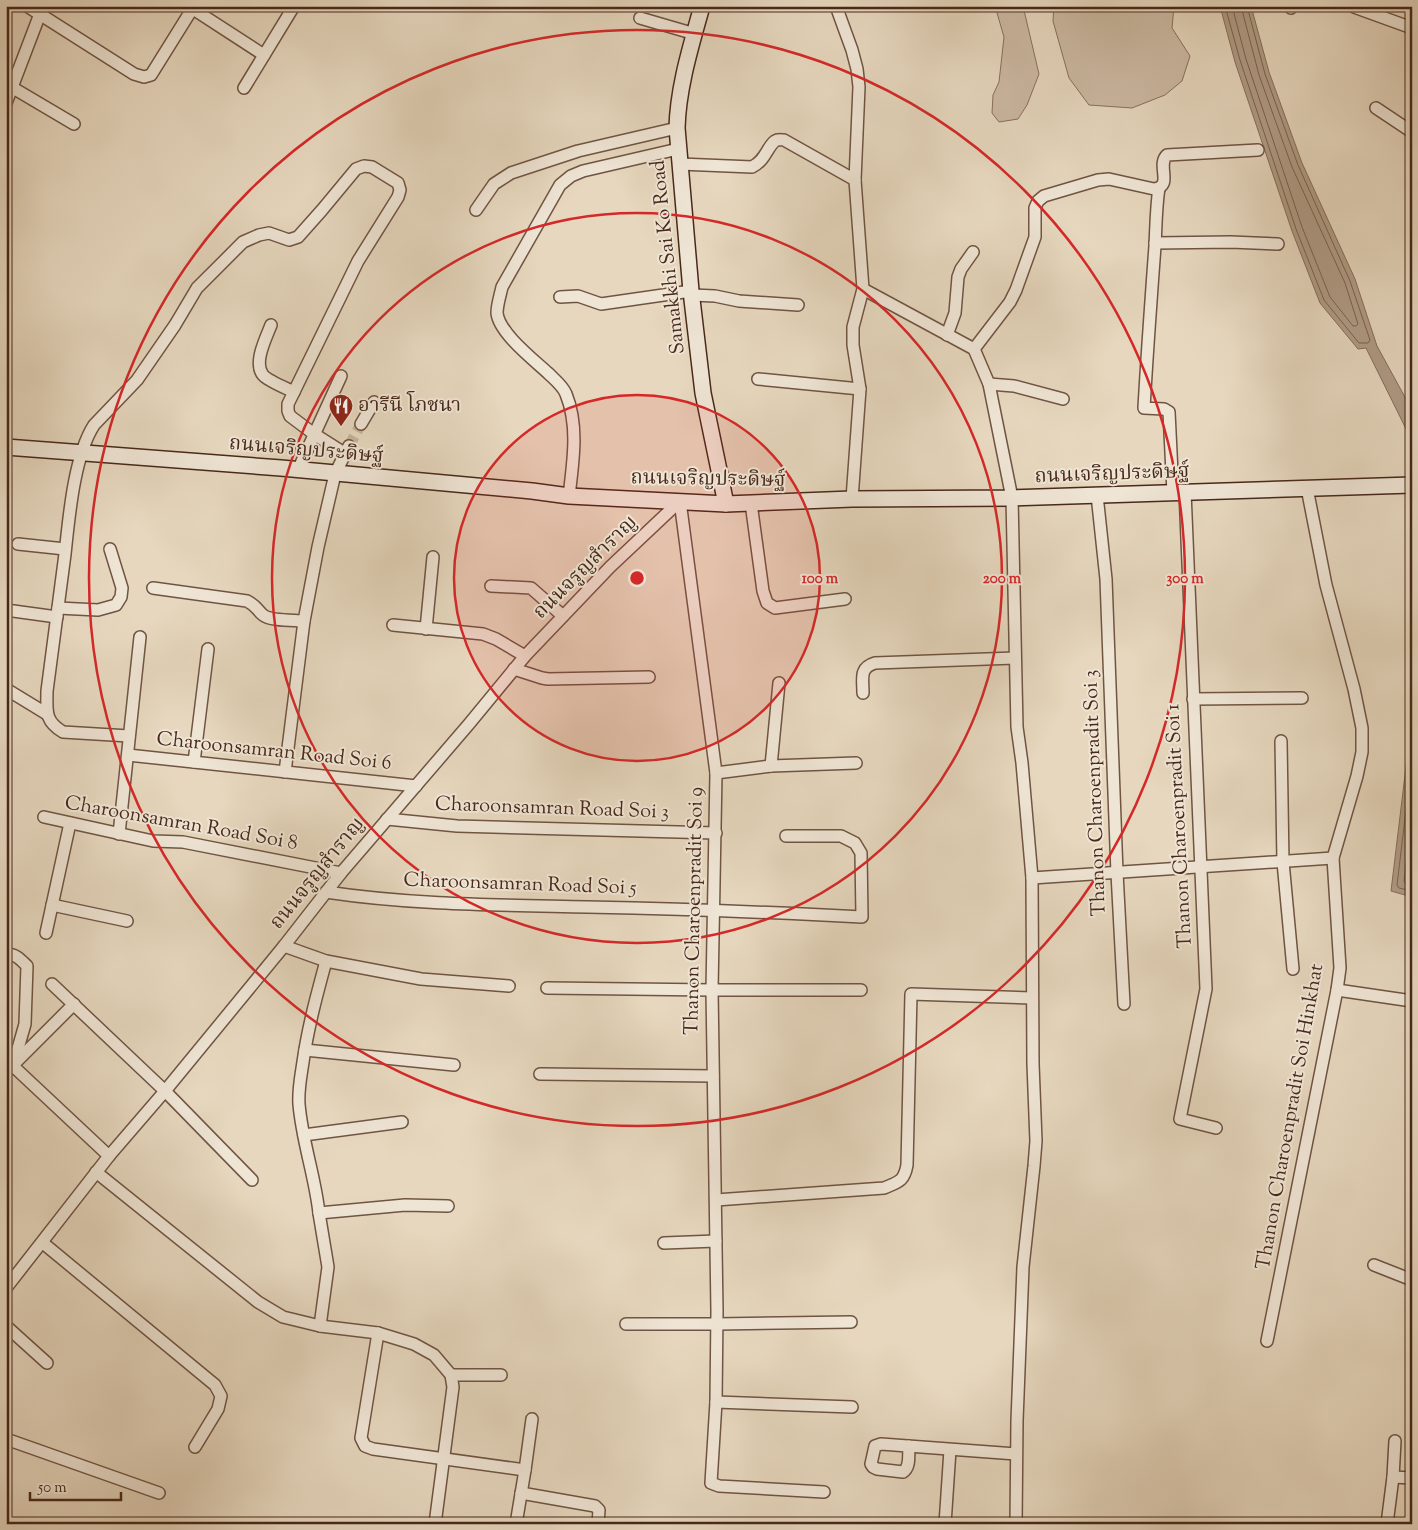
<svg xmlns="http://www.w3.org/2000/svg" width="1418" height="1530" font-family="'Sorts Mill Goudy','Noto Serif Thai',serif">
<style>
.green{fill:#cbb9a2;stroke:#8a705e}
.water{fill:#b09c86;stroke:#866e5b}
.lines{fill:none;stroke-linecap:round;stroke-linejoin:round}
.shore{stroke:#7c6250;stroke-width:1}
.street-tunnel{stroke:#c6b49d;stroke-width:11;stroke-dasharray:11 5.5;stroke-linecap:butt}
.street-casing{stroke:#705443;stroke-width:14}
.secondary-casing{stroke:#48281a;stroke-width:18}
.street{stroke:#efe5d5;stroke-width:11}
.secondary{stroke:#efe5d5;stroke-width:15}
.ring{fill:none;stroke:#d62828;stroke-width:2.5}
.labels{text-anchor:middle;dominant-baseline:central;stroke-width:4;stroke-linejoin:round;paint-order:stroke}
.street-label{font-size:20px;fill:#48281a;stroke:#efe5d5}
.poi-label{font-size:20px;fill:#48281a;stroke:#efe5d5;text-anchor:start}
.centre{fill:#d62828;stroke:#efe5d5;stroke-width:2.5}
.ring-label{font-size:15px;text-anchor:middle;font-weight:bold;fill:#d62828;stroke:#efe5d5;stroke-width:4;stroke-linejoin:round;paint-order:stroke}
</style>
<rect width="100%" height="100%" fill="#e6d7be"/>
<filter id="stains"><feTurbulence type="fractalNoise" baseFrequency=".004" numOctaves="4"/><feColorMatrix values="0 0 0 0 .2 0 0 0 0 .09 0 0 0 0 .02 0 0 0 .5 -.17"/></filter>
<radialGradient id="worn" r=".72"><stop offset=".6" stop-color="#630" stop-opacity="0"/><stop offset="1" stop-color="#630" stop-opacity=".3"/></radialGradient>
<g class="green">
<path d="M 995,6 L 1023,6 L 1039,74 L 1027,105 L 1018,119 L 999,122 L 992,113 L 993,95 L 999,82 L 1004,37 Z"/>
<path d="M 1054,6 L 1174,6 L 1172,28 L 1190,56 L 1182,81 L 1165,95 L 1132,108 L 1089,105 L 1069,78 L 1053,21 Z"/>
</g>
<g class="water">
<path d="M 1220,6 L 1251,6 L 1269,72 L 1302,163 L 1355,279 L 1377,346 L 1412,410 L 1412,441 L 1366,348 L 1358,349 L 1320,303 L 1292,231 L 1235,62 Z"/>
<path d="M 1412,717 L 1412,897 L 1391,891 Z"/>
</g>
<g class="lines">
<g class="shore">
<path d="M 1225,6 L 1240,60 L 1296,229 L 1324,300 L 1359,343 L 1368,343 L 1370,340 L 1350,281 L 1298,165 L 1265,74 L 1247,6"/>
<path d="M 1232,6 L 1246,59 L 1302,227 L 1330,297 L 1353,326 L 1356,326 L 1358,324 L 1345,283 L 1292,167 L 1259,75 L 1241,6"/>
<path d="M 1412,760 L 1397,885 L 1399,888 L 1412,891"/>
<path d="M 1412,813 L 1404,881 L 1405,883 L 1412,885"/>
</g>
<path class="street-tunnel" d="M 349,446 L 361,424"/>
<defs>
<g id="street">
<path d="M 27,6 L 134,74 L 144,77 L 151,75 L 194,6"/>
<path d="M 836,6 L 852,50 L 857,69 L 859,87 L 855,180 L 863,289 L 853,327 L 853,345 L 860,389 L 852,499"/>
<path d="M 1354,7 L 1412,28"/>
<path d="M 1291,8 L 1292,6"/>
<path d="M 193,9 L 264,55"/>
<path d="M 640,18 L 695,34"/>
<path d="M 8,85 L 74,124"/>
<path d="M 244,88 L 294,6"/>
<path d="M 6,103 L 43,6"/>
<path d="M 1376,108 L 1412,132"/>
<path d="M 680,164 L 752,167 C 766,160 767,147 775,141 C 778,139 781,140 784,140 L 855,180"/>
<path d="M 1159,188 C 1156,207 1156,227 1155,246 C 1151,300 1147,354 1144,408 L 1164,409 L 1169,412 L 1173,493"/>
<path d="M 476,210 L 494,184 L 511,173 L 578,151 L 677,128"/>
<path d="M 1155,243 L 1231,242 L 1278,244"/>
<path d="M 863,289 L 974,349 L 989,384 L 1012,498 L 1017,727 L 1022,763 L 1032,878 L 1033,1064 L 1036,1141 L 1034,1166 L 1023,1267 L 1017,1421 L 1016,1524"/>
<path d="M 692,295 L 715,296 L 739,301 L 798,305"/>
<path d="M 560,297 L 578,296 L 601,304 L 691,291"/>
<path d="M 271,325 C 266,338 253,363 263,375 C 268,381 286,388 294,392"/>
<path d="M 947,335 L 955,313 L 958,277 L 961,269 L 973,252"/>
<path d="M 974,349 L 1010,302 L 1016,290 L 1035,237 L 1035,208 L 1038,201 L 1044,196 L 1098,180 L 1109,179 L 1154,189 C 1174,186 1156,165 1167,155 L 1258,150"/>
<path d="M 758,379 L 860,389"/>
<path d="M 989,384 L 1014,386 L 1063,399"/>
<path d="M 361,424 L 374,402"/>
<path d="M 298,470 L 341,376"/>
<path d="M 1185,492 L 1206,989 L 1180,1119 L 1216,1128"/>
<path d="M 1097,495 L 1106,579 L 1117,873 L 1124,1004"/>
<path d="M 569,496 C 573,462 579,426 566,394 C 563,386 554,379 548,373 C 534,360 499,333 497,313 C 497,305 500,296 502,287 L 560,185 L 571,176 L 583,171 L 678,149"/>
<path d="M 680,501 L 716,773 L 712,990 L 717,1311 L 716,1402 L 711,1483 L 719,1486 L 824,1492"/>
<path d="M 751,503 L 763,591 L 767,603 L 775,608 L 845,599"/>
<path d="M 18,544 L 65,549"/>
<path d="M 491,586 L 531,588 L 563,616"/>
<path d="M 153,588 L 247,601 C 257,606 256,609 263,615 C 270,621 294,620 304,621"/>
<path d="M 58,608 L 98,610 L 116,605 L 121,597 L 122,588 L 110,549"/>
<path d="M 6,610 L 57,617"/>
<path d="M 393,625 L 483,634 L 496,639 L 525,656"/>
<path d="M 426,629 L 433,557"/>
<path d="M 514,669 L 542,678 L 548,679 L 649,677"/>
<path d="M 6,689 L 47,714"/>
<path d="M 863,693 C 863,678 859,668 875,663 L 1015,658"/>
<path d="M 1193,699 L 1302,698"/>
<path d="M 129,736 L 63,732 C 44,721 47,710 47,691 C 53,645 59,600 65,554 C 69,517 74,456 94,425 L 137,380 L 175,325 L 197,288 L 243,242 L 259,235 L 269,233 L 289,240 L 298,237 L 322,210 L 356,169 L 364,166 L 372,167 L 398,183 L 400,190 L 398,197 L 358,261 L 288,404 L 288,411 L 290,416 L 314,434 L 344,453"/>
<path d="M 1281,741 L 1283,862 L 1293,969"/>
<path d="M 128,755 L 416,786"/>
<path d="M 194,762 L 208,649"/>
<path d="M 771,766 L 779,683"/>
<path d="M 285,772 L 304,621 L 318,547 L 335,474 L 349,446"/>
<path d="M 716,773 L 771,766 L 856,763"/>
<path d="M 44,817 L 153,841 L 183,842 L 341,873"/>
<path d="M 387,819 L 457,826 L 716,833"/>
<path d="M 119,834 L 140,637"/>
<path d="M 1032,878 L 1333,858"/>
<path d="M 326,892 C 412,905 500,905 587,907 C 679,909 770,912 862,917 L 861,853 L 855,843 L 841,836 L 786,836"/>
<path d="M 52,905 L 127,921"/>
<path d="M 46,933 L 70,823"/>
<path d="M 284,946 L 326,961 L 421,979 L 509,986"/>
<path d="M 6,954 C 16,954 20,959 27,966 L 25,1024 L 13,1066 L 109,1156"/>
<path d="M 326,961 C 317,994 308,1027 303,1062 C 301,1076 298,1089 299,1104 C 302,1141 315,1176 319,1213 L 405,1205 L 448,1206"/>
<path d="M 52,984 L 165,1091 L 252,1180"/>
<path d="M 547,988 L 712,990 L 861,990"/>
<path d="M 1337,990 L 1412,1001"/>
<path d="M 305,1050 L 454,1065"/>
<path d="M 6,1072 L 74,1004"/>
<path d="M 540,1074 L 713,1076"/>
<path d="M 304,1135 L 402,1122"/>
<path d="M 96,1172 L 258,1302 L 283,1317 L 320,1326 L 378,1333 L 414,1344 L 434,1355 L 451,1375 L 453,1387 L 435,1524"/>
<path d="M 716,1200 L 884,1188 C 898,1182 904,1182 907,1165 L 911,994 L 1032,998"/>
<path d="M 319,1213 L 328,1267 L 320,1326"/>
<path d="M 43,1243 L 215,1385 L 221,1396 L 218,1409 L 195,1447"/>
<path d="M 664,1243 L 716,1241"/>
<path d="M 1374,1265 L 1412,1280"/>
<path d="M 6,1288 L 109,1156 L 165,1091 L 284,946 L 341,873 L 469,724 L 525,656 L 610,567 L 680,501"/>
<path d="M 626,1324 L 717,1324 L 851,1322"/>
<path d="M 6,1326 L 47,1363"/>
<path d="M 378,1333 L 361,1438 L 365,1446 L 373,1449 L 525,1470 L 516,1524"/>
<path d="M 1267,1341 L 1337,990 L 1340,968 L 1333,858 L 1357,776 L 1362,752 L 1362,728 L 1354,689 L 1326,585 L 1307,488"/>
<path d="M 451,1375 L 501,1375"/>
<path d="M 716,1402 L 852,1407"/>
<path d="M 6,1439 L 159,1493"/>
<path d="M 909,1446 C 908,1454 911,1467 903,1472 L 877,1469 L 873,1467 L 871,1464 L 875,1446 L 881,1444 L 1016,1454"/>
<path d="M 525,1470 L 532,1419"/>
<path d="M 1393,1477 L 1412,1478"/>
<path d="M 521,1493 L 595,1506 L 599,1510 L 598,1524"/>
<path d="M 945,1524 L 950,1450"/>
<path d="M 1387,1524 L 1393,1477 L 1395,1441"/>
</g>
<g id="secondary">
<path d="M 702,6 C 691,46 678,87 677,128 L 691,291 L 703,393 L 726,504"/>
<path d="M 6,447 L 281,468 L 532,491 L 569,496 L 726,504 L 852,499 L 1012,498 L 1412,485"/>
</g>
</defs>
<use href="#street" class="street-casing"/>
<use href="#secondary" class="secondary-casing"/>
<use href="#street" class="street"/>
<use href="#secondary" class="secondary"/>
</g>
<circle cx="637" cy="578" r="183" fill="#d62828" fill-opacity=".12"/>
<g class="ring">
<circle cx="637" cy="578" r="183"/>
<circle cx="637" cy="578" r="365"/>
<circle cx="637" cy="578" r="548"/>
</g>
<defs>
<symbol id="restaurant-pin" viewBox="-11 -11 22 30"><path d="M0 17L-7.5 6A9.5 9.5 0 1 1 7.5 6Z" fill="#8f2418" stroke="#efe5d5"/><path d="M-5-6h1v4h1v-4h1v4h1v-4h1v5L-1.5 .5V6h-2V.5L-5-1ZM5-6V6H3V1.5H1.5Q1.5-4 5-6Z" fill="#fff"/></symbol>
</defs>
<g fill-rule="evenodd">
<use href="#restaurant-pin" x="327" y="392" width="28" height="38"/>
</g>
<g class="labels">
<g class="street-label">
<text transform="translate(669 257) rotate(-96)">Samakkhi Sai Ko Road</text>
<text transform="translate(306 451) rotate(5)">ถนนเจริญประดิษฐ์</text>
<text transform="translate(1112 475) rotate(-2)">ถนนเจริญประดิษฐ์</text>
<text transform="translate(708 480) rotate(1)">ถนนเจริญประดิษฐ์</text>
<text transform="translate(586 568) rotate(-45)">ถนนจรูญสำราญ</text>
<text transform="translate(274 752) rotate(6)">Charoonsamran Road Soi 6</text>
<text transform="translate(1096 793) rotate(-92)">Thanon Charoenpradit Soi 3</text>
<text transform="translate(552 809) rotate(2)">Charoonsamran Road Soi 3</text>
<text transform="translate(181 824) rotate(10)">Charoonsamran Road Soi 8</text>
<text transform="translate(1180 826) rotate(-93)">Thanon Charoenpradit Soi 1</text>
<text transform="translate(318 874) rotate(-51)">ถนนจรูญสำราญ</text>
<text transform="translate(520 885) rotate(2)">Charoonsamran Road Soi 5</text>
<text transform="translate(695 911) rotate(-89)">Thanon Charoenpradit Soi 9</text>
<text transform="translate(1291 1117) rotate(-80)">Thanon Charoenpradit Soi Hinkhat</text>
</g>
<g class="poi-label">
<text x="358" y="406">อารีนี โภชนา</text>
</g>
</g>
<circle cx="637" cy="578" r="8" class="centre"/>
<g class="ring-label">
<text x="820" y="583">100 m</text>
<text x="1002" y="583">200 m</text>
<text x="1185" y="583">300 m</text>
</g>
<rect width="1418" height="1530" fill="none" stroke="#e6d7be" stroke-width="25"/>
<rect x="8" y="8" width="1403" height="1515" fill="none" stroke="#48281a" stroke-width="2.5"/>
<rect x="12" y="12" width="1393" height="1505" fill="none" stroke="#48281a"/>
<path d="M30 1492v8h91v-8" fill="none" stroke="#48281a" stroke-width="2.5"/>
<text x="38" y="1492" font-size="15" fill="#48281a" stroke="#efe5d5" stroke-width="4" paint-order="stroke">50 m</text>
<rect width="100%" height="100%" filter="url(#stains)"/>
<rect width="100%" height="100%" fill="url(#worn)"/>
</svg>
